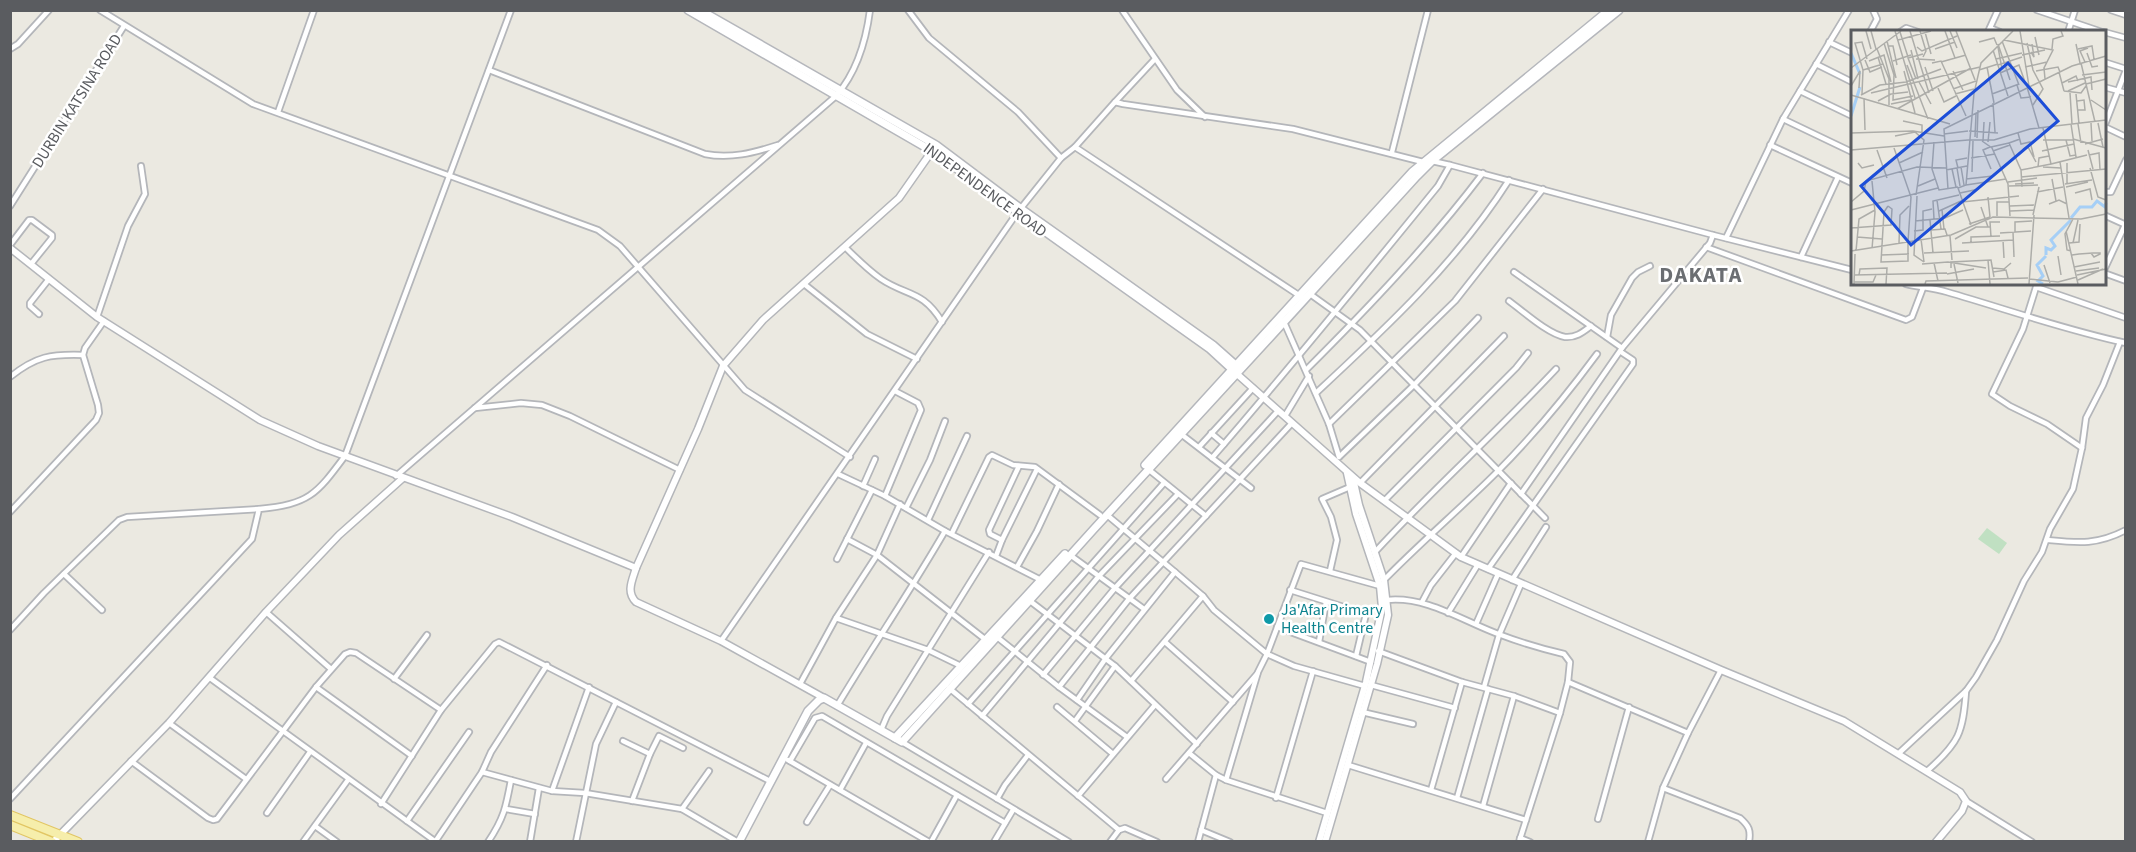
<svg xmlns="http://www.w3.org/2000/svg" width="2136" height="852" font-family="'Source Sans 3',sans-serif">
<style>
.green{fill:#c0e0c2}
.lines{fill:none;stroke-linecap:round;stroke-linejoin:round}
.minor-casing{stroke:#b4b6ba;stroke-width:8}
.tertiary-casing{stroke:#b4b6ba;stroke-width:9}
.secondary-casing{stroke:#b5b7bc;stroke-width:10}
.primary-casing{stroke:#e2c663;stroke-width:10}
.minor{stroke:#fff;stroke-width:4.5}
.tertiary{stroke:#fff;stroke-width:6}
.secondary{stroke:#fff;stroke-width:7}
.primary{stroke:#f6eeab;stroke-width:8}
.culture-dot{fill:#0f9aa8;stroke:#fff;stroke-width:2}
.labels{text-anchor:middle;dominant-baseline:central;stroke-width:5;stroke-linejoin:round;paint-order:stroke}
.street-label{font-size:16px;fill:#5a5c60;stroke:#fff}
.culture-label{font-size:16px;fill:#0d838f;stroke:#fff;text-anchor:start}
.district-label{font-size:22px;font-weight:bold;letter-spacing:1.5px;fill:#6b6e72;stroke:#fff}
.inset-river{fill:none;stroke:#a6cff6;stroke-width:3}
.inset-road{fill:none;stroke:#adada9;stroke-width:1.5}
.view{fill:#1d4ed8;fill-opacity:0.15;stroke:#1d4ed8;stroke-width:3}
.inset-edge{fill:none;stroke:#5a5c60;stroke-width:3}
</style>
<rect width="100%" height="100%" fill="#ebe9e1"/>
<path class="green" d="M 1987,528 L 2007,543 L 1999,554 L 1978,539 Z"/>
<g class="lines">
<defs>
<g id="minor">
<path d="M 100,10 L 253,104 L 598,230 L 620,246 L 745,390 L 850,457"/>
<path d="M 908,10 L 929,38 L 1018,112 L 1061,158"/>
<path d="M 1122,10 L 1177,90 L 1205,117"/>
<path d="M 2037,10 L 2102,32"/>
<path d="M 2111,10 L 2126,15"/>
<path d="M 1990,28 L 2000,32"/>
<path d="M 1870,32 L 1877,19 L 1873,10"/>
<path d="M 1900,32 L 1906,28 L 1918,32"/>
<path d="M 1988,32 L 1998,10"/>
<path d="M 2068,32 L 2075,10"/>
<path d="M 2104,32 L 2126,38"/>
<path d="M 1829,42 L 1852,53"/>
<path d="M 10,49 L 18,44 L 49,10"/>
<path d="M 2104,62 L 2126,69"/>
<path d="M 1816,64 L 1852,82"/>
<path d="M 489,70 L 705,154 C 730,159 753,153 778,145"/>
<path d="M 2104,87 L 2126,93"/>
<path d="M 1800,91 L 1852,116"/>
<path d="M 1115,102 L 1155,59"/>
<path d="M 278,112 L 314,10"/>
<path d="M 1783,119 L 1852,152"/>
<path d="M 2104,127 L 2126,70"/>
<path d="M 2105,127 L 2126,137"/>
<path d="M 1770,145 L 1852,183"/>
<path d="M 1075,147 L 1300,296"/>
<path d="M 1392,152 L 1428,10"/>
<path d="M 2104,192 L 2111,192 L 2126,160"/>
<path d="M 10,206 L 124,26"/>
<path d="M 2104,215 L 2126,225"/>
<path d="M 1726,238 L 1783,119 L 1849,10"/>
<path d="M 10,245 L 29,220 L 32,220 L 52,235 L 52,238 L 31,264"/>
<path d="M 845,247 C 856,258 868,270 881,279 C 906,296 923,290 942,322"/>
<path d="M 1706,247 L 1906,320 L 1912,317 L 1923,288"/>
<path d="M 1801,257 L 1838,177"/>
<path d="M 2104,270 L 2125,225"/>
<path d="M 1514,272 L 1622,348"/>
<path d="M 2104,273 L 2126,281"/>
<path d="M 804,284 L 867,334 L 917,359"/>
<path d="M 1906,284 C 1919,287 1934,288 1947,292 C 2006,309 2065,330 2126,343"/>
<path d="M 2037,284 L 2023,329 L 1992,394 L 2010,406 L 2047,424 L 2082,448"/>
<path d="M 2036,287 L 2126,318"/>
<path d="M 1310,294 L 1360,330 L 1545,518"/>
<path d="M 1509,301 C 1524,312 1548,334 1565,337 C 1576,338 1583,332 1591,326"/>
<path d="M 39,314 L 30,306 L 30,303 L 49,279"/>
<path d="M 97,317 L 128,226 L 145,194 L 141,166"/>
<path d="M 1284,322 L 1329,424 L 1339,457"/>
<path d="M 1607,337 L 1611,315 L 1632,278 L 1638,272 L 1650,266"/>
<path d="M 1306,370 C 1368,308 1430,243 1483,173"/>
<path d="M 10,377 C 36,356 51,354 83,355"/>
<path d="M 1316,393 C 1386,328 1457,262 1509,180"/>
<path d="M 475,408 L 521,403 L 542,405 L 570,416 L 680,470"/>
<path d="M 1285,416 L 1309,376"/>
<path d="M 1329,424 L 1455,301 L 1543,189"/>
<path d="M 1211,433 L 1224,444"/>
<path d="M 1181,434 L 1251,488"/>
<path d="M 1199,447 L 1253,388"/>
<path d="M 1340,456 L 1414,385 L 1478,318"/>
<path d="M 1212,458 C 1289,369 1364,277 1438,186 L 1450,165"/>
<path d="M 1148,469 L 1206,516"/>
<path d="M 838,474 L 885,496 L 945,531 L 1043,581"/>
<path d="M 396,476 L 836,96 C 857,72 866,41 870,10"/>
<path d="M 1360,483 L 1504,336"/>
<path d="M 863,486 L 875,459"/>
<path d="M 1521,494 L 1622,348 L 1710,243 L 1713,235"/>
<path d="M 885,496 L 921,410 L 918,403 L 895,391"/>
<path d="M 1384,501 L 1516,368 L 1528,353"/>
<path d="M 906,508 L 930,460 L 945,421"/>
<path d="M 10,512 L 96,420 L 99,413 L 98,405 L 83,355 L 85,348 L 104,321"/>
<path d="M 1107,515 L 1175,572 L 1203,596 L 1214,610 L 1267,654 L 1294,666 L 1365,686"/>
<path d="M 928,520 L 967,436"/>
<path d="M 952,533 L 989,457 L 992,455 L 1013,465 L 1035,467 L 1100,515"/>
<path d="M 847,539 L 877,555 L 986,640"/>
<path d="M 1002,540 L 990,534 L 989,530 L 1019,466"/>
<path d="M 2048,540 C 2079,543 2097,545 2126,530"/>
<path d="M 1375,552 C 1433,489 1497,432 1556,369"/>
<path d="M 1070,555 L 1144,609"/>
<path d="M 996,556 L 1002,540 L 1037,469"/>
<path d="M 1461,557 L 1511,483"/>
<path d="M 837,559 L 872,490"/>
<path d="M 1017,567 L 1037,531 L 1059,484"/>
<path d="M 1488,569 L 1633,364 L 1633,360 L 1621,352"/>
<path d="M 1330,571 L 1337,540 L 1331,517 L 1322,499 L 1350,487"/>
<path d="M 64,574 L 102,610"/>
<path d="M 1384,580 C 1420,543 1460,509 1497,472 C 1534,435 1566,396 1597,354"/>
<path d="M 1512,580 L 1546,527"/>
<path d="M 1290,590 L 1366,614 L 1356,656"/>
<path d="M 1387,600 C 1428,596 1464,622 1501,635 C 1522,643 1543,649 1564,654 L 1570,662 L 1568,682"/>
<path d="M 1030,601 L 1115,666 L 1197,744"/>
<path d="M 1422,602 L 1431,585 L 1456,553"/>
<path d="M 266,612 L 331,669"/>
<path d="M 1448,613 L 1477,566"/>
<path d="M 836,618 L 928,650 L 961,666"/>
<path d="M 1476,624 L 1498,574"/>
<path d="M 1277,627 L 1371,662"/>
<path d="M 10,630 L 44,593 L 119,520 L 127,517 L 259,509"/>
<path d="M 997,637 L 1059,687 L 1127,737"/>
<path d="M 721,641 L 1017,213 L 1061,158 L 1075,147 L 1115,102 L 1123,104 L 1293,129 L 1423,162 L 1432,161 L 1450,165 L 1713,235 L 1852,270"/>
<path d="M 1165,642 L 1233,702"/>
<path d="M 1319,642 L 1326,602"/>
<path d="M 1378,651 L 1462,682 L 1514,696 L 1560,713"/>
<path d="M 1721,670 L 1688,733 L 1663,788 L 1740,818 C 1749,826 1751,830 1749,842"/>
<path d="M 1043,675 L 1115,588 L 1278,411"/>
<path d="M 210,678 L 436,842"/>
<path d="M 394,679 L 427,635"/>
<path d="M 1131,681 L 1203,596"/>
<path d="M 800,684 L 836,618 L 877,555 L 900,504"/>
<path d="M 1371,685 L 1455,708"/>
<path d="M 316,687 L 412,756"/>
<path d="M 1059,687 L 1129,599 L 1292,423"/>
<path d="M 1484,687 L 1499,635 L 1521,584"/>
<path d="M 949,688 L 1119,830"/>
<path d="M 1077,700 L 1106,658 L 1175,572"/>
<path d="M 968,704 L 1164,483"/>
<path d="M 837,706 C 872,647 911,590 945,531"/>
<path d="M 1057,707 L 1113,754"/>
<path d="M 1362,712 L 1413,724"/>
<path d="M 982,716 L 1099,576 L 1178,494"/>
<path d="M 1075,721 L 1115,666"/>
<path d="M 169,723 L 246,779"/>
<path d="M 881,730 L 887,716 L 989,552"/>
<path d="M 623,741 L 650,754"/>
<path d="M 902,742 L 1069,842"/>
<path d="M 1189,753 L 1216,775 L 1226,780 L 1327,813"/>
<path d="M 1898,754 L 1966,691 L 1976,677 L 1997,640 L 2024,581 L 2042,552 L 2050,529 L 2073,489 L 2082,448 L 2086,418 L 2103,385 L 2120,342"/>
<path d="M 788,760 L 929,842"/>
<path d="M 131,761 L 208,818 L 213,820 L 217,819 L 316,687 L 345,654 L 350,652 L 356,653 L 441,710"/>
<path d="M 790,761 L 815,718 L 822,716 L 1005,823"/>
<path d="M 1348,765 L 1526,820"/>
<path d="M 1927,771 C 1959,743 1963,733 1966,691"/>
<path d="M 482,772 L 552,791 L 585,793 L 682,809 L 738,842"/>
<path d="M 1166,779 L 1257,674"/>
<path d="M 1226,780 L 1258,672 L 1267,654 L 1301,564 L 1380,586"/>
<path d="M 840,790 L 866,743"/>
<path d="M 1431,790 L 1462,682"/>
<path d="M 552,791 L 589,687"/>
<path d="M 1078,796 L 1155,705"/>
<path d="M 1276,798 L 1313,671"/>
<path d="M 1457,798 L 1488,689"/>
<path d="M 10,799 L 252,539 L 259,509 C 309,504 316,495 345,456 L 511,10"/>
<path d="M 997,799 L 1005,785 L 1028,755"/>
<path d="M 632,801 L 650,754 L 659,736 L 683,748"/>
<path d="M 1966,801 L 2032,842"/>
<path d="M 381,804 L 441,710 L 495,644 L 499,642 L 770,781"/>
<path d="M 1483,806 L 1514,696"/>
<path d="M 506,809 L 535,814"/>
<path d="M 682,809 L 709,771"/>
<path d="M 267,813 L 310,752"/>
<path d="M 1598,819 L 1629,707"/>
<path d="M 407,821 L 469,732"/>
<path d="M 807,822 L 830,785"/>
<path d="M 315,826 L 337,842"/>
<path d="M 1201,830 L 1230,842"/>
<path d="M 1520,838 L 1530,842"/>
<path d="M 303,842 L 348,780"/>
<path d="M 435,842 L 482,772 L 491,752 L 547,665"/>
<path d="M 488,842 C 504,818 506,807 511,780"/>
<path d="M 530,842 L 539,788"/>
<path d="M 576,842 L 596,744 L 616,702"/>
<path d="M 931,842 L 957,795"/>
<path d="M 994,842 L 1013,810"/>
<path d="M 1110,842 L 1119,830 L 1125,828 L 1157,842"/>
<path d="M 1198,842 L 1216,775"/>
<path d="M 1519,842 L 1560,713 L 1568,682 L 1688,733"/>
<path d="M 1648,842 L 1663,788"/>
</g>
<g id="tertiary">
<path d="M 10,248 L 97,317 L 260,420 L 318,446 L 512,517 L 636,568"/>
<path d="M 1237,374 L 1360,483 L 1461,557 L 1721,670 L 1844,721 L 1960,792 L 1966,801 L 1962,811 L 1936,842"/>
<path d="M 824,698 L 721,641 L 636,602 C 626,592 632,581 636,568 L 698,429 L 723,366 L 763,320 L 899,198 L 934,148"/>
<path d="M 53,842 L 169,723 L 266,612 L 339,535 L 403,478"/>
<path d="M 1319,842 L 1366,682 L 1382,608 L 1380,586 L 1356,514 L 1347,473"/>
<path d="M 1325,842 L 1377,664 L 1388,615 L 1384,580 L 1359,505 L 1353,478"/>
</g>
<g id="secondary">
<path d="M 688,10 L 932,151 L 1210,349 L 1235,372"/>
<path d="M 700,10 L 936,145 L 1020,208 L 1213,345 L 1239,368"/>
<path d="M 1145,465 L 1412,172 L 1609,10"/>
<path d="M 895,738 L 1065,554"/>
<path d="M 739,842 L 808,711 L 819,700 L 824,698 L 902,742 L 1093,530 L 1284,322 L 1417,176 L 1432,161 L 1619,10"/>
</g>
<g id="primary">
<path d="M 10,815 L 78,842"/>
<path d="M 10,825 L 52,842"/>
</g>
</defs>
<use href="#minor" class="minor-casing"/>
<use href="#tertiary" class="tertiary-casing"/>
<use href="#secondary" class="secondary-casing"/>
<use href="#primary" class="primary-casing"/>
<use href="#minor" class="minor"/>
<use href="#tertiary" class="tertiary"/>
<use href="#secondary" class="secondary"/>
<use href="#primary" class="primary"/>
</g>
<circle class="culture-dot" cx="1269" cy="619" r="6"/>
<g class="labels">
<g class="street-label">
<text transform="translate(77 101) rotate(-58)">DURBIN KATSINA ROAD</text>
<text transform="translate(985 190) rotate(36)">INDEPENDENCE ROAD</text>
</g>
<g class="culture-label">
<text x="1281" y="610">Ja'Afar Primary<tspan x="1281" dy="18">Health Centre</tspan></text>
</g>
<g class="district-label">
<text x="1701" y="275">DAKATA</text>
</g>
</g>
<g transform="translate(1851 30)">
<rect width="255" height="255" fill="#ebe9e1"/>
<path class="inset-river" d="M 0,23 L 9,44M 0,86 L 9,57M 220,188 L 229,177 L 241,177 L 246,171 L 254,177 L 255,173M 195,225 L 195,218 L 200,220 L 204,216 L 200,210 L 220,190M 192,254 L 187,251 L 192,246 L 186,235 L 195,226"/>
<path class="inset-road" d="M 15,1 L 20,19M 20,1 L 25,19M 44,1 L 64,68M 59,1 L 78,63M 69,1 L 75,21 L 72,27M 94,1 L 104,28M 99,1 L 106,18M 105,1 L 124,50M 169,1 L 178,56M 49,2 L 57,27M 74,2 L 80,24M 184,7 L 188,25M 47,10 L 80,1M 153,10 L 202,20 L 193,38 L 194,49M 36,11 L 45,48M 151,11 L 168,55M 128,12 L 143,8 L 146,15M 33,13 L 43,45 L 42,70 L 62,66M 176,13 L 182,40 L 192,59 L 182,75M 147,14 L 159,50M 225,14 L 229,33M 38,16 L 42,16 L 46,35M 66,17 L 71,21 L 106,6M 147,17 L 151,39M 26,19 L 38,49 L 38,75M 84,19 L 104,12M 201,19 L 202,9 L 212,6 L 210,1M 227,19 L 241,16 L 243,29M 60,20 L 67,49M 142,20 L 157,66M 180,22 L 183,27 L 181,14M 236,23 L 241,37 L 247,36M 171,25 L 194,20M 27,27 L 35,54M 65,29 L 84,30M 145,29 L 171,23M 14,30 L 19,42 L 31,37M 18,31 L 33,25 L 40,52M 42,31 L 60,25M 90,32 L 115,25M 234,32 L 229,21 L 237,18M 81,33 L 90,31 L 115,86M 230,33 L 244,92M 56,35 L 77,89M 147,35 L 171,27M 74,37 L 82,61M 136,37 L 143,73M 174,37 L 196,32M 0,38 L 50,1M 12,40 L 32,34M 128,40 L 147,34M 53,41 L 64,83M 102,41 L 112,60M 185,41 L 207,37 L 209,42M 208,42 L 213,61M 149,43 L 168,35 L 174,52M 231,45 L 255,42M 65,49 L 57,28 L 72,24M 0,51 L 0,56 L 9,41 L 8,58M 68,52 L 80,74M 217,52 L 240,47 L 241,60M 211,53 L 225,46 L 227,51M 235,54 L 255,49M 166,55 L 170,68 L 180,67M 176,57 L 188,98M 87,58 L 93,72 L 105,66M 102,59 L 125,51M 213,61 L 230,63 L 235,56M 217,61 L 234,53M 20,63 L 129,37M 219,63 L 221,94M 11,64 L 12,40 L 4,13 L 11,12 L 16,29M 104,64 L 123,59M 141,64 L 168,54M 225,64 L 228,94M 0,65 L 99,94M 10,65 L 29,55 L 55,52 L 90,39M 13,68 L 14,100M 240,70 L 255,80M 27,71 L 40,64 L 57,62M 226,71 L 233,70 L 234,80 L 227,80M 142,73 L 144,102M 40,74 L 60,70M 46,79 L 120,38M 52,91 L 71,95 L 71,104M 240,93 L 241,111M 247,93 L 252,117M 220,94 L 225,127M 227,94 L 230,113M 192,98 L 200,134 L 236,125M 118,101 L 147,103M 0,103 L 62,101 L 93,106M 167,103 L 170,114 L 179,112 L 183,127M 93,104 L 117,101M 44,106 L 64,102 L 73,110 L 65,165M 124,107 L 125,84M 126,108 L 127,80M 169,109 L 158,113 L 170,140 L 171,157M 222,109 L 255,118M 117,110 L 143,110 L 179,99 L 255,90M 192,110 L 222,110M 215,110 L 219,126 L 225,125M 131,111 L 141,118 L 157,154 L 159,186M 132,111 L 133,92M 83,112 L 81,139 L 88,160 L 107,157M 137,112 L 139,92M 234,114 L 252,109M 139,117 L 132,120 L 140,139M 140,117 L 158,113M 43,118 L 60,167 L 57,212M 172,119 L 177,117 L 185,132M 0,120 L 117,110M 26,120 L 36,148M 237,120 L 242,139M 142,121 L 159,115M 191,121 L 223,114M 238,125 L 248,123 L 249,139M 120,128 L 144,124M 209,132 L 218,188M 7,133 L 11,138 L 23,135M 48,133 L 72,122M 216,133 L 216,153M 110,137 L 113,155M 187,137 L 188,128 L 198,126M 192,137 L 210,138M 106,138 L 109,156M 107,138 L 105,130 L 116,128M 239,138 L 247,167 L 255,170M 101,139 L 105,157M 95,140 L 116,136M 170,140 L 200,134M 121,142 L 122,111M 170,147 L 255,139M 115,149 L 142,146M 201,149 L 205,171M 21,151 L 24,182 L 21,219M 157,152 L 186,148M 164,154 L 183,153M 214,154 L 241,150M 115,155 L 155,149M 67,156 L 84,149M 158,156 L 187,155M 215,157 L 237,152M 97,159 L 93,99 L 221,36 L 255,26M 186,162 L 212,157M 109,163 L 128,159M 224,163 L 239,159 L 241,170M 66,166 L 63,225 L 73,232M 137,167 L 139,187M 86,170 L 90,199M 0,172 L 13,161 L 15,151 L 66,137 L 95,138M 111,172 L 168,166M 198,174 L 208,170 L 216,174M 37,176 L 33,182 L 30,232 L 57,231 L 57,213M 159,176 L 183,175M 130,177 L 137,197M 0,180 L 87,158M 91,180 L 93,199M 88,181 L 110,171M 159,181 L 183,180M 182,185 L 188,157M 146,186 L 146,172 L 158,172M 83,189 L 82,171 L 108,165M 79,190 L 82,223M 64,191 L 94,188 L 112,180M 118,194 L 139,187M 120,195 L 107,158 L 115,155 L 123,63 L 130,33 L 162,1M 0,198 L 40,195 L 41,179 L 37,176M 80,200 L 94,199 L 96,205M 63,201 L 72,200 L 72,181 L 81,179M 215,201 L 227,254M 162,202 L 163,227M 164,202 L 164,192 L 181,191M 149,203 L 180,201M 99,206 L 101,230M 6,207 L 31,209M 140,207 L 139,192 L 149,192M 70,209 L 73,232M 104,209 L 125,197 L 139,197M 152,210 L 153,228M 120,212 L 120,207 L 149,206M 48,213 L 49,185 L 58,176M 111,213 L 162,210M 218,213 L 228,212 L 229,194M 222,213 L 227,190M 0,221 L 100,205 L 142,187 L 230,189 L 255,184M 5,221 L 8,189 L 24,180M 220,221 L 216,220 L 214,204 L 222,189M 73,223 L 118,221M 30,225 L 58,224M 221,225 L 228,224 L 242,223 L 249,223 L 249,224 L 243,227 L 240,223M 207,226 L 210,245M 137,230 L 139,254M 83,233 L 87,251M 71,234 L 97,232 L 135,238M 103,234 L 107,253M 193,235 L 199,253M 223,237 L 249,232M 100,238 L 100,232 L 140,230 L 143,247M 141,238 L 153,239 L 160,233M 225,241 L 248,238M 142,242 L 155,240 L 157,248M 96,244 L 123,239M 3,245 L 96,243M 8,245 L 9,239 L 36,238 L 35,254M 226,245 L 255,239M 178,249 L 207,252M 227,250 L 252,239M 3,252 L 22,252 L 25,245M 207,252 L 226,247M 3,254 L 4,224M 74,254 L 75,251 L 177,248M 178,254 L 183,185"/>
<path class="view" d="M 157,33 L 207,91 L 60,215 L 10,156 Z"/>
<rect width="255" height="255" class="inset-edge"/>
</g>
<rect width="2136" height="852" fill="none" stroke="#5a5c60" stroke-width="24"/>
</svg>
